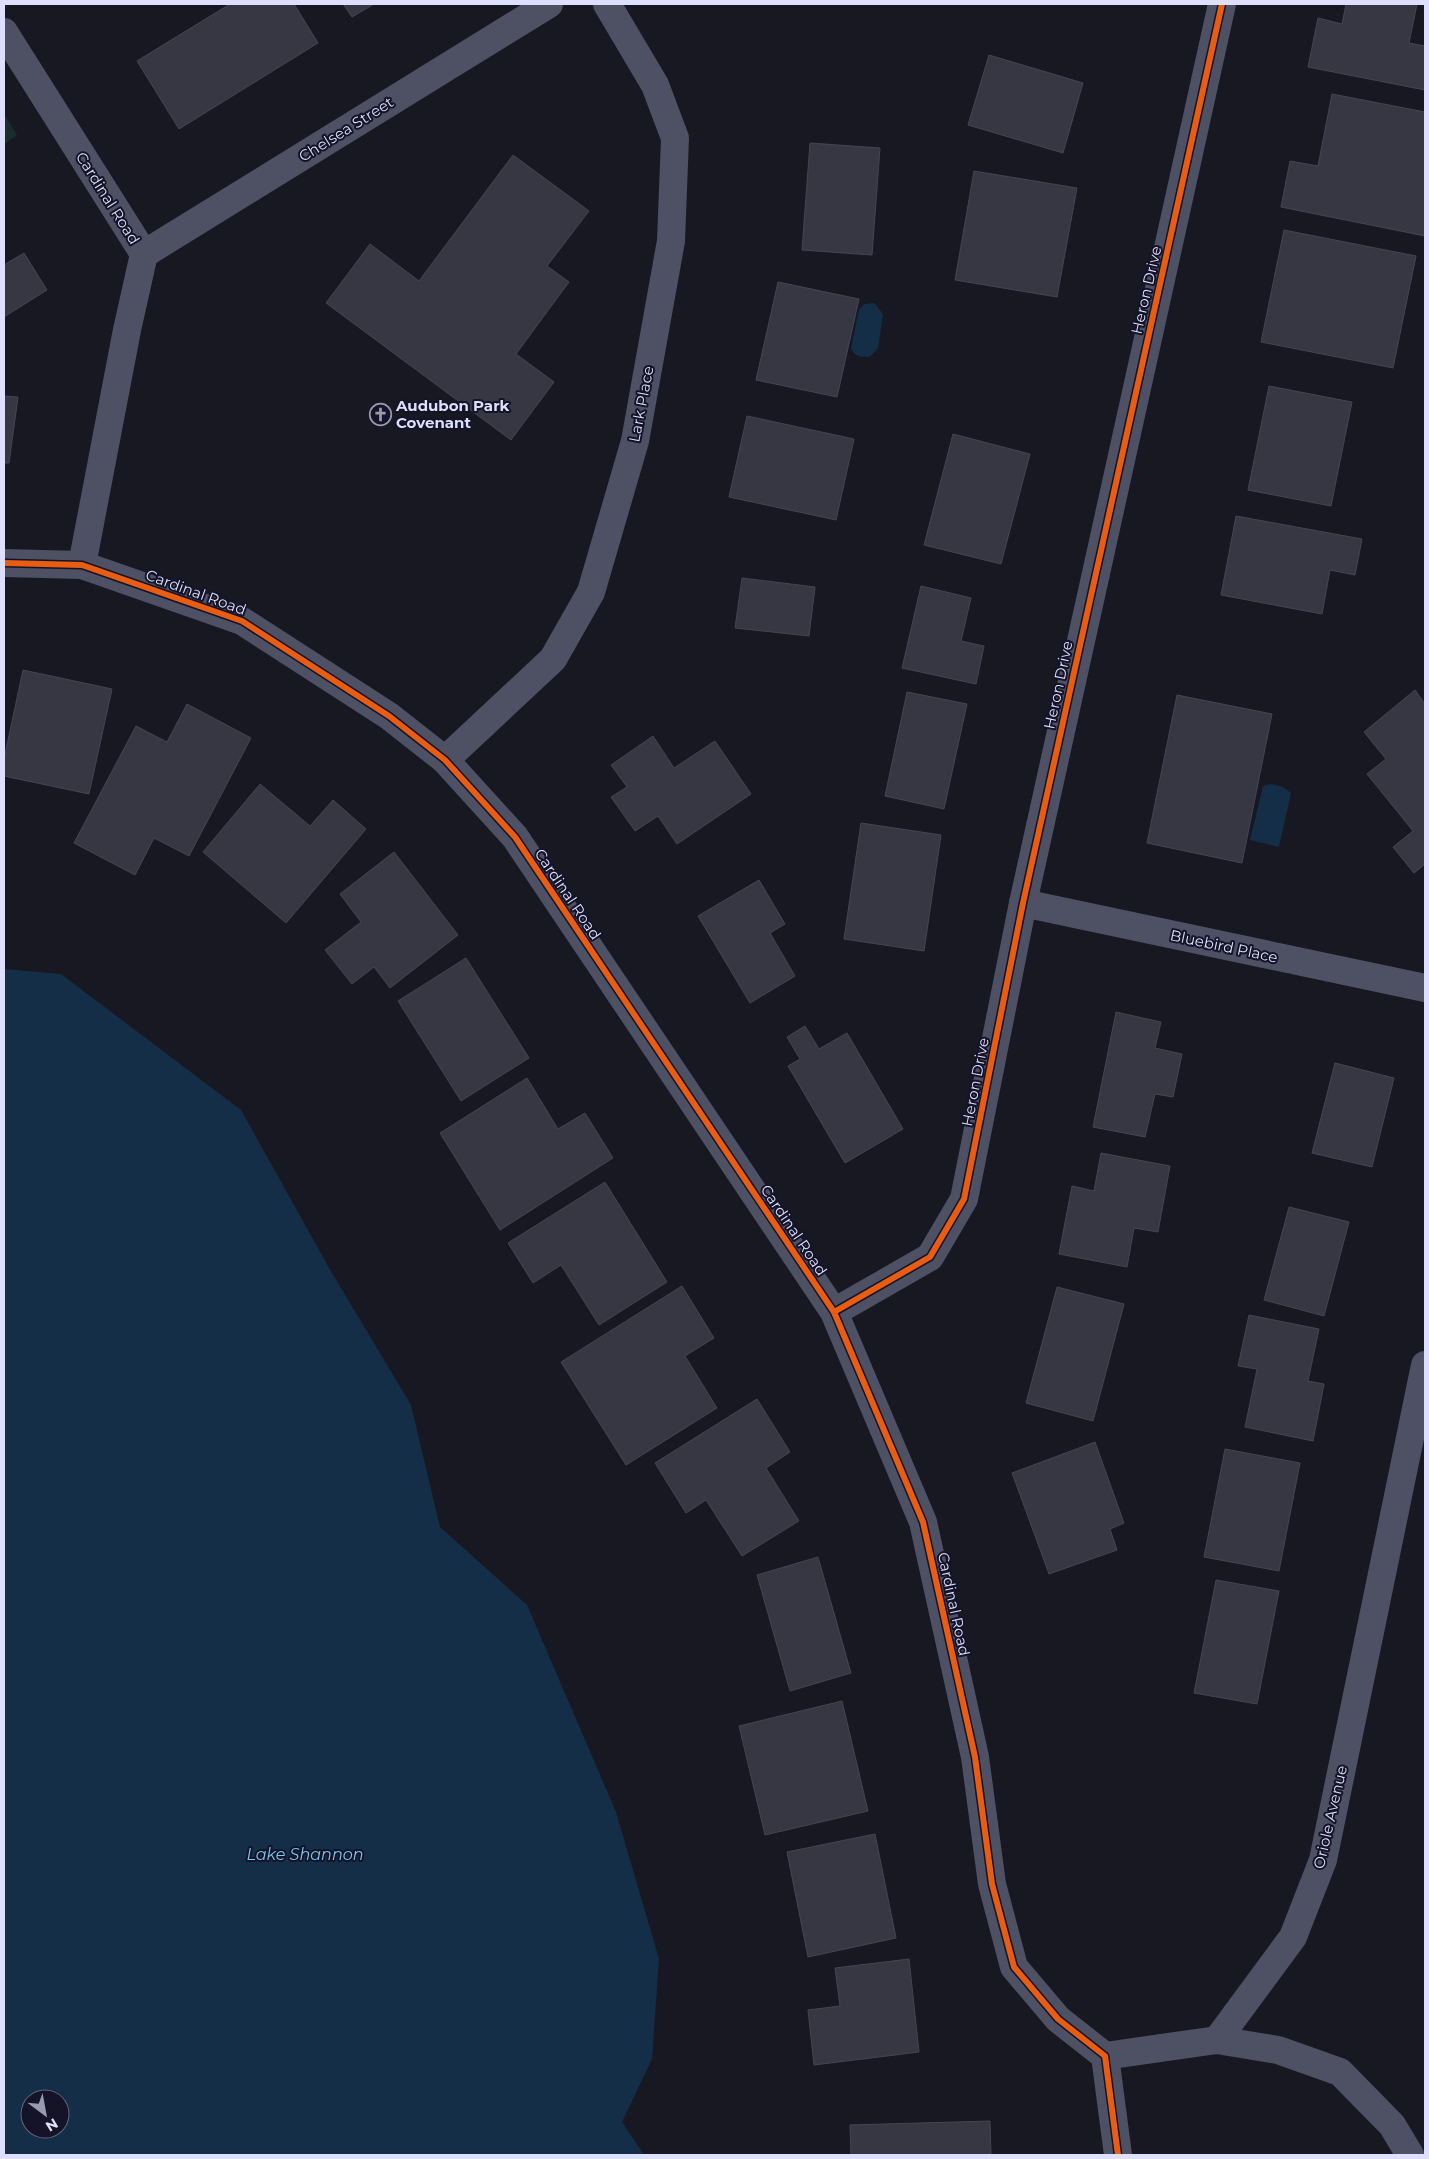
<svg xmlns="http://www.w3.org/2000/svg" width="1429" height="2159" font-family="Montserrat,sans-serif">
<style>
.green{fill:#172e2c}
.water{fill:#152e47;fill-rule:evenodd}
.building{fill:#373744;stroke:#454456}
.lines{fill:none;stroke-linecap:round;stroke-linejoin:round}
.minor{stroke:#4e5063;stroke-width:28}
.cycleway-casing{stroke:#141328;stroke-width:9}
.cycleway{stroke:#e95d12;stroke-width:6}
.labels{text-anchor:middle;dominant-baseline:central;stroke-width:4;stroke-linejoin:round;paint-order:stroke}
.street-label{font-size:15px;fill:#dedffc;stroke:#141328}
.poi-label{font-size:15px;font-weight:bold;fill:#dedffc;stroke:#141328;text-anchor:start}
.water-label{font-size:16px;font-style:italic;fill:#77c9f1;stroke:#141328}
</style>
<rect width="100%" height="100%" fill="#181823"/>
<path class="green" d="M 4,114 L 17,135 L 4,144 Z"/>
<g class="water">
<path d="M 874,303 L 883,314 L 878,348 L 871,356 C 862,358 855,357 851,348 L 859,310 L 864,304 Z"/>
<path d="M 1271,784 L 1283,787 L 1291,793 L 1279,847 L 1250,840 L 1263,786 Z"/>
<path d="M 4,969 L 61,974 L 241,1110 L 329,1268 L 411,1405 L 440,1527 L 527,1605 L 616,1812 L 659,1959 L 652,2059 L 622,2122 L 644,2155 L 4,2155 ZM 30,2099 L 60,2099 L 60,2129 L 30,2129 Z"/>
</g>
<g class="building">
<path d="M 230,4 L 294,4 L 318,43 L 179,129 L 137,61 Z"/>
<path d="M 343,4 L 374,4 L 352,17 Z"/>
<path d="M 1346,4 L 1417,4 L 1409,43 L 1425,46 L 1425,90 L 1308,67 L 1318,18 L 1342,24 Z"/>
<path d="M 989,55 L 1083,83 L 1063,153 L 968,125 Z"/>
<path d="M 1332,94 L 1425,112 L 1425,236 L 1281,207 L 1290,161 L 1318,166 Z"/>
<path d="M 810,143 L 880,148 L 872,255 L 802,250 Z"/>
<path d="M 513,155 L 589,211 L 547,266 L 569,282 L 516,354 L 554,382 L 511,440 L 326,303 L 370,244 L 419,281 Z"/>
<path d="M 974,171 L 1077,188 L 1057,297 L 955,280 Z"/>
<path d="M 1284,230 L 1416,256 L 1393,368 L 1261,342 Z"/>
<path d="M 24,253 L 47,290 L 4,317 L 4,265 Z"/>
<path d="M 778,282 L 859,299 L 837,397 L 756,380 Z"/>
<path d="M 1269,386 L 1352,402 L 1331,506 L 1248,490 Z"/>
<path d="M 4,396 L 18,397 L 9,463 L 4,463 Z"/>
<path d="M 747,416 L 854,439 L 836,520 L 729,497 Z"/>
<path d="M 953,434 L 1030,454 L 1001,564 L 924,545 Z"/>
<path d="M 1236,516 L 1362,539 L 1355,575 L 1330,570 L 1322,614 L 1221,595 Z"/>
<path d="M 742,578 L 815,587 L 809,636 L 735,628 Z"/>
<path d="M 921,586 L 971,598 L 961,641 L 984,646 L 976,684 L 902,668 Z"/>
<path d="M 23,670 L 112,689 L 89,794 L 4,776 L 4,759 Z"/>
<path d="M 1415,690 L 1425,704 L 1425,864 L 1414,873 L 1393,847 L 1413,831 L 1367,774 L 1386,759 L 1364,732 Z"/>
<path d="M 907,692 L 967,704 L 944,809 L 885,796 Z"/>
<path d="M 1177,695 L 1272,714 L 1242,863 L 1147,843 Z"/>
<path d="M 187,704 L 251,738 L 189,856 L 154,838 L 135,875 L 74,843 L 136,726 L 167,742 Z"/>
<path d="M 653,736 L 674,768 L 715,741 L 751,794 L 677,844 L 658,816 L 635,831 L 611,797 L 627,787 L 611,765 Z"/>
<path d="M 260,784 L 310,826 L 333,800 L 366,829 L 286,923 L 203,852 Z"/>
<path d="M 861,823 L 941,835 L 924,951 L 844,939 Z"/>
<path d="M 394,852 L 458,935 L 390,988 L 374,967 L 352,984 L 325,950 L 361,922 L 340,894 Z"/>
<path d="M 759,880 L 785,924 L 770,933 L 795,976 L 750,1003 L 698,916 Z"/>
<path d="M 466,958 L 529,1058 L 461,1101 L 398,1001 Z"/>
<path d="M 1116,1012 L 1161,1022 L 1155,1048 L 1182,1054 L 1173,1097 L 1155,1094 L 1145,1137 L 1093,1127 Z"/>
<path d="M 805,1026 L 819,1049 L 847,1033 L 903,1129 L 845,1163 L 788,1066 L 800,1059 L 787,1037 Z"/>
<path d="M 1335,1063 L 1394,1078 L 1372,1167 L 1312,1153 Z"/>
<path d="M 527,1078 L 558,1129 L 585,1113 L 613,1158 L 500,1230 L 440,1133 Z"/>
<path d="M 1101,1153 L 1170,1166 L 1158,1232 L 1134,1228 L 1127,1267 L 1059,1254 L 1072,1186 L 1094,1191 Z"/>
<path d="M 605,1182 L 667,1282 L 599,1325 L 561,1265 L 533,1283 L 508,1243 Z"/>
<path d="M 1289,1207 L 1349,1222 L 1324,1316 L 1264,1300 Z"/>
<path d="M 682,1286 L 714,1338 L 685,1356 L 717,1408 L 626,1465 L 561,1362 Z"/>
<path d="M 1057,1287 L 1124,1304 L 1093,1421 L 1026,1403 Z"/>
<path d="M 1249,1315 L 1319,1329 L 1308,1381 L 1324,1384 L 1313,1441 L 1245,1427 L 1257,1369 L 1238,1366 Z"/>
<path d="M 757,1399 L 790,1452 L 766,1468 L 799,1521 L 742,1556 L 706,1500 L 686,1513 L 655,1463 Z"/>
<path d="M 1095,1442 L 1124,1523 L 1110,1529 L 1117,1550 L 1049,1574 L 1012,1473 Z"/>
<path d="M 1225,1449 L 1300,1463 L 1279,1571 L 1204,1557 Z"/>
<path d="M 818,1557 L 851,1673 L 790,1691 L 757,1575 Z"/>
<path d="M 1216,1580 L 1279,1591 L 1257,1704 L 1194,1693 Z"/>
<path d="M 842,1701 L 868,1811 L 765,1835 L 739,1726 Z"/>
<path d="M 875,1834 L 896,1938 L 808,1957 L 787,1852 Z"/>
<path d="M 909,1959 L 919,2052 L 814,2065 L 808,2010 L 840,2006 L 835,1968 Z"/>
<path d="M 990,2121 L 991,2155 L 851,2155 L 850,2125 Z"/>
</g>
<g class="lines">
<g class="minor">
<path d="M 4,32 L 144,254 L 127,330 L 82,565"/>
<path d="M 144,254 L 549,4"/>
<path d="M 4,563 L 82,565 L 242,621 L 389,716 L 445,760 L 515,837 L 834,1312 L 923,1522 L 975,1757 L 992,1884 L 1014,1967 L 1058,2019 L 1105,2056 L 1118,2155"/>
<path d="M 445,760 L 553,659 L 591,592 L 635,441 L 671,241 L 675,138 L 655,85 L 607,4"/>
<path d="M 1023,903 L 1425,988"/>
<path d="M 834,1312 L 930,1257 L 964,1199 L 1023,903 L 1222,4"/>
<path d="M 1217,2040 L 1293,1937 L 1323,1860 L 1425,1365"/>
<path d="M 1105,2056 L 1217,2040 L 1278,2050 L 1340,2072 L 1392,2125 L 1410,2155"/>
</g>
<defs>
<g id="cycleway">
<path d="M 4,563 L 82,565 L 242,621 L 389,716 L 445,760 L 515,837 L 834,1312 L 923,1522 L 975,1757 L 992,1884 L 1014,1967 L 1058,2019 L 1105,2056 L 1118,2155"/>
<path d="M 834,1312 L 930,1257 L 964,1199 L 1023,903 L 1222,4"/>
</g>
</defs>
<use href="#cycleway" class="cycleway-casing"/>
<use href="#cycleway" class="cycleway"/>
</g>
<defs>
<symbol id="church-ring" viewBox="-11 -11 22 22"><circle r="9.5" fill="#141328" stroke="#9999b0" stroke-width="1.5"/><path d="M-1.2-6h2.4v3.5h3.3v2.4h-3.3V6h-2.4V-.1h-3.3v-2.4h3.3Z" fill="#9999b0"/></symbol>
</defs>
<g fill-rule="evenodd">
<use href="#church-ring" x="368" y="402" width="25" height="25"/>
</g>
<g class="labels">
<g class="street-label">
<text transform="translate(346 129) rotate(-32)">Chelsea Street</text>
<text transform="translate(108 198) rotate(58)">Cardinal Road</text>
<text transform="translate(1146 290) rotate(-77)">Heron Drive</text>
<text transform="translate(641 404) rotate(-79)">Lark Place</text>
<text transform="translate(196 592) rotate(20)">Cardinal Road</text>
<text transform="translate(1058 685) rotate(-78)">Heron Drive</text>
<text transform="translate(568 894) rotate(56)">Cardinal Road</text>
<text transform="translate(1224 946) rotate(12)">Bluebird Place</text>
<text transform="translate(975 1082) rotate(-79)">Heron Drive</text>
<text transform="translate(794 1230) rotate(56)">Cardinal Road</text>
<text transform="translate(954 1604) rotate(78)">Cardinal Road</text>
<text transform="translate(1330 1817) rotate(-77)">Oriole Avenue</text>
</g>
<g class="poi-label">
<text x="396" y="405">Audubon Park<tspan x="396" dy="17">Covenant</tspan></text>
</g>
<g class="water-label">
<text x="305" y="1854">Lake Shannon</text>
</g>
</g>
<rect width="1429" height="2159" fill="none" stroke="#dedffc" stroke-width="10"/>
<g transform="translate(45 2114) rotate(148)"><circle r="24" fill="#141328" stroke="#65657d"/>
<path d="M0-4L9 19L0 12L-9 19Z" fill="#9999b0"/>
<text y="-8" font-size="14" font-weight="bold" text-anchor="middle" fill="#dedffc">N</text>
</g>
</svg>
